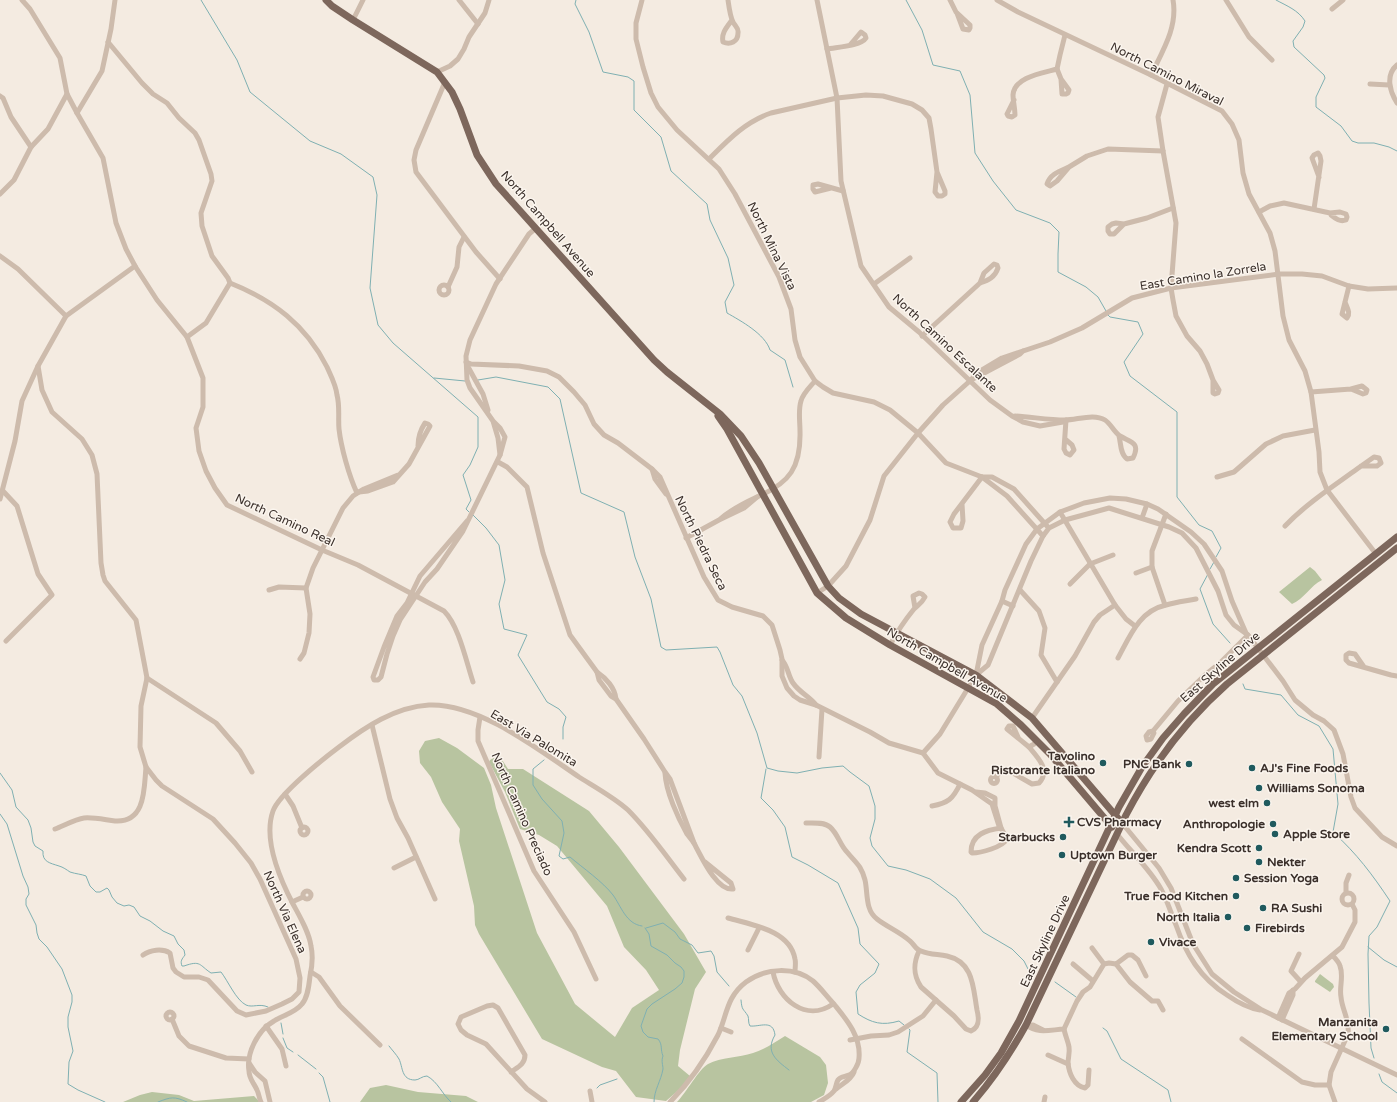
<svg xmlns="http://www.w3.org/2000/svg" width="1397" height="1102" font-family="'Varela Round',sans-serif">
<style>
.green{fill:#b8c4a0}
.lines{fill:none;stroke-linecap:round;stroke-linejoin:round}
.stream{stroke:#7fb0b2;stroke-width:1}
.minor{stroke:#cdbbac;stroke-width:5}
.major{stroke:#7d675c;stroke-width:7}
.poi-dot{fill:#1f5a5e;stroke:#fbf5ee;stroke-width:1.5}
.labels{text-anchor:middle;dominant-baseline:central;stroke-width:3;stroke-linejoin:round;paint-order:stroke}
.street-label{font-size:12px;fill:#3b302b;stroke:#fbf5ee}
.poi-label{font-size:12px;font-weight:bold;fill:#3b302b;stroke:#fbf5ee;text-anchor:start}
</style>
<rect width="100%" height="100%" fill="#f4ebe1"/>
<g class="green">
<path d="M 1310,567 L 1315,571 L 1322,580 C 1310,586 1304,599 1292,604 L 1279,592 Z"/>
<path d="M 439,738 L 457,748 L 484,768 L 491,785 L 496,808 L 537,933 L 575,1004 L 615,1037 L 632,1008 L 659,990 L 646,970 L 624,947 L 607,906 L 557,846 L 539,835 L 520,829 L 505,792 L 489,762 L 490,760 L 499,755 L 508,769 L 523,769 L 589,811 L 619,847 L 684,934 L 706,972 L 695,989 L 680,1050 L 678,1066 L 690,1076 L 681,1088 L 666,1101 L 636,1097 L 616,1071 L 602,1067 L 542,1039 L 479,934 L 475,925 L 474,906 L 459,841 L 460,829 L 442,802 L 431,777 L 420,763 L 419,751 L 425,741 Z"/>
<path d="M 1320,974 L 1333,984 L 1334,987 L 1330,992 L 1315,982 L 1315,981 Z"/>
<path d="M 785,1036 L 820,1057 L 826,1065 L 828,1083 L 824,1095 L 811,1102 L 677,1102 C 686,1093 699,1069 708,1064 C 721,1057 739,1058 753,1053 C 764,1050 775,1042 785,1036 Z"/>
<path d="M 386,1085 L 418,1092 L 466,1096 L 478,1102 L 360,1102 L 370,1088 Z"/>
<path d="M 152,1092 L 179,1095 L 194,1101 L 254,1096 L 260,1102 L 123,1102 L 140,1095 Z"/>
</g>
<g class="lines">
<g class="stream">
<path d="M 201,0 L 237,60 L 250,92 L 310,141 L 341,154 L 373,177 L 377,195 L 370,288 L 378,325 L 393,343 L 478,417 L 478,447 L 470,465 L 463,475 L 471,500 L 466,509 L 469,512"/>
<path d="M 576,0 L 575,4 L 589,32 L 603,72 L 628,77 L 634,81 L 634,110 L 661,137 L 671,171 L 707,204 L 710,220 L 728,258 L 734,285 L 725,302 L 727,313 C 741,321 765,334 770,350 L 785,360 L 793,387"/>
<path d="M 906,0 L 922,30 L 933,65 L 960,71 L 970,95 L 975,153 L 993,181 L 1016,210 L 1050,223 L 1059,232 L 1058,254 L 1058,272 L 1086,287 L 1098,297 L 1106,311"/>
<path d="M 1276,0 C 1287,6 1298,10 1305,21 L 1303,27 L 1293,41 L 1294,47 L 1324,75 L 1325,78 L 1316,97 L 1316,107 L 1341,126 L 1352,141 L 1358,143 L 1374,143 L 1389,147 L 1397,151"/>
<path d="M 1108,315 L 1110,317 L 1138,322 L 1143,334 L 1124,362 L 1130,376 L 1177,412 L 1177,497 L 1199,525 L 1212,531 L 1221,548 L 1216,557"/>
<path d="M 434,378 L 465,381"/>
<path d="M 478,380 L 496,377 L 548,387 L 560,399 L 581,493 L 624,512 L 635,557 L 651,599 L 661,647 L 666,650 L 717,647 L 720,652 L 733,685 L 742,696 L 757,733 L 767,768 L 778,771 L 797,773 L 822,768 L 843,766 L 850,772 L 869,786 L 875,806 L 875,819 L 870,838 L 872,846 L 888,866 L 906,870 L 930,879 L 956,898 L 983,932 L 1012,949 L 1024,961 L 1028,969 L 1032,972"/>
<path d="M 473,515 L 486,528 L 499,545 L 505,580 L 499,604 L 504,629 L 527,635 L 518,655 L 547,702 L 559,709 L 566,717 L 563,727 L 563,739"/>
<path d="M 1210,569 L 1214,562"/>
<path d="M 1208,574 L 1200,589 L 1213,624 L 1230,643"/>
<path d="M 1243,684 L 1245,689 L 1281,695 L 1298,715 L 1319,726 L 1333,749 L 1338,804 L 1333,832 C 1357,854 1372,874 1390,901 L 1377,927 L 1369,936 L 1368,954 L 1369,1003 L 1371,1048 L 1374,1058"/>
<path d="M 544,760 L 533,769 L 533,785 L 542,799 L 562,821 L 564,833 L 559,856 L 563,859 L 570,857 C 583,868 603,882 613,895 C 621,906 626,924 642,926"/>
<path d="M 766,769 L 761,798 L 773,810 L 785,827 L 792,857 L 808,865 L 838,883 L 858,928 L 860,944 L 879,964 L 875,973 L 860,985 L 856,992 L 858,1014 C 872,1023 882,1026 899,1021 L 904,1025"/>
<path d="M 0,773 L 12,790 L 16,807 L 28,820 L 31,828 L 33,842 L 35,846 L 43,851 C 42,862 50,863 59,866 C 63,867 67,870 70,872 C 76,874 81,874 86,876 L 90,886 L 96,892 L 100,892 L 107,888 L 109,890 L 112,897 L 117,903 L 124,906 L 129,905 L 134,907 L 140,916 L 150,921 L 163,931 L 174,936 L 178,944 L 184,950 L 185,955 C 182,959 180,961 182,966 L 184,966 C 201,960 199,965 211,973 L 221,972 C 228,981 236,1000 246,1005 C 253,1008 259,1003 268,1007"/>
<path d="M 0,814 L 7,824 L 23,876 L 28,887 L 29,894 L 26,899 L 26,905 L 36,925 L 37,933 L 39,939 L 47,947 L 62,969 L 72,995 L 72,1002 L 68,1017 L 68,1027 L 73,1051 L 69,1062 L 68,1084 L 78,1090 L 105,1102"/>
<path d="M 645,928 L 649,934 L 651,946 L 667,955 L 675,963 L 681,967 L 684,971 L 684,977 L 682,983 L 675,989 L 652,1004 L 647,1009 L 641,1026 L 643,1032 L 648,1037 L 658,1039 C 663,1045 660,1049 663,1056 C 661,1061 663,1065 663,1069 C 661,1081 654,1090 654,1102"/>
<path d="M 646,928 L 663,923 L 675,932 L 680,939 L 692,945 L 698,953 L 711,951 L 714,956 L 717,972 L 729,986"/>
<path d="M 1368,947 L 1384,960 L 1397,967"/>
<path d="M 1055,982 L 1076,997"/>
<path d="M 741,1000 C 742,1011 743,1008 748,1016 C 749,1019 748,1023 750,1026 C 760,1027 773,1019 775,1035 C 765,1052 776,1060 789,1070"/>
<path d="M 281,1023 L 283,1034"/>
<path d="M 1103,1028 L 1107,1031 L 1121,1059 L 1168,1090 L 1171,1102"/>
<path d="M 909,1029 L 910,1030 L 907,1052 L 937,1073 L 938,1102"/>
<path d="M 283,1038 L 287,1048 L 293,1052"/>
<path d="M 389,1046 C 392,1050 396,1054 399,1059 C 403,1067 401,1080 415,1080 C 419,1080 422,1076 427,1076 C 438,1082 442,1094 451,1102"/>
<path d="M 298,1055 L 316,1069"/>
<path d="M 319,1073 L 323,1077 L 330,1102"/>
<path d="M 1379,1074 L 1382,1082 L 1397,1093"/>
<path d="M 597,1088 L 600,1085 L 617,1079"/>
<path d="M 158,1102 C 171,1097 174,1096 187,1102"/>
</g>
<g class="minor">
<path d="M 22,0 L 30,9 L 60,58 L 67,94 L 77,113 L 103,158 L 116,223 L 126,249 L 135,266 L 157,300 L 187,337 L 203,378 L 203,407 L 196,428 L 199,451 L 206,471 L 215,488 L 227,505 L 322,550 L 358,565 L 444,611 C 459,626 466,661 473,682"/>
<path d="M 459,0 L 478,24"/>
<path d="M 642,0 L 636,23 L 636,39 L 643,67 L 651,93 L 658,107 L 677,130 L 719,169 L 735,194 L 779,277 L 791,309 L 795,340 L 800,357 L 815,381 L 823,387 L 833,393 L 874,402 L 890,410 L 918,433 L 946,463 L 982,477 L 1007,496 L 1043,536"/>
<path d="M 728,0 C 729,7 730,16 733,22 C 735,26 739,28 738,33 C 738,42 730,45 723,42 C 721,33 727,27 732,20"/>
<path d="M 817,0 L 837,98 L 841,181 L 861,266 L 889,307 L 919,332 L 990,400 L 1012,416 L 1023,422 L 1040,426 L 1063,422 L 1066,421"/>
<path d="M 950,0 L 956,12 L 970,25 L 970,28 L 969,30 L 963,29 L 957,13"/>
<path d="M 997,0 L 1018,12 L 1151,75 L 1222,111 L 1232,124 L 1239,140 L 1243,173 L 1249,194 L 1270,233 L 1275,251 L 1283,316 L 1289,340 L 1305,371 L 1311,392 L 1319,452 L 1320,472 L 1327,490 L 1376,554"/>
<path d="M 1226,0 L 1249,37 L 1272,60"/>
<path d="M 1332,9 L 1343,0"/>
<path d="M 353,20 L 363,0"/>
<path d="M 108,42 L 142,83 L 153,94 L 167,103 L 179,118 L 195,133 L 199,140 L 211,174 L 212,181 L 201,213 L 202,226 L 212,256 L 228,278 L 230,283 C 273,300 306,325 327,367 C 331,376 336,385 337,395 C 340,406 338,418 339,429 C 341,447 349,476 357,493"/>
<path d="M 827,49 C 837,47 861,46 866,38 L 865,35 L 861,32 L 850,45"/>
<path d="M 1397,65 C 1385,75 1390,92 1397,103"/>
<path d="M 1057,69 L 1061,79 L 1062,94 L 1066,94 L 1068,93 L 1069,90 L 1061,79"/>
<path d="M 437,72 L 450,66 L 458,59 L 464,49 L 469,37 L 485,13 L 489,0"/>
<path d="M 1151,75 C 1162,52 1178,27 1173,0"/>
<path d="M 445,82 L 416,150 L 414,160 L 416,172 L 476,252 L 500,279"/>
<path d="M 1167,84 L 1158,117 L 1163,151 L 1176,223 L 1171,288 L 1173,300 L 1176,316 L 1187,336 L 1200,351 L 1207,364 L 1213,380 L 1219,390 L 1218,393 L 1215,394 L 1213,393 L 1213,380"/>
<path d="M 1370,84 L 1389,85"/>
<path d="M 0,96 L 3,98 L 11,117 L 31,147"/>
<path d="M 1014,100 L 1007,114 L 1008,116 L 1012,117 L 1015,115 C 1015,108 1013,102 1013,95 C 1014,77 1043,73 1057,69 L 1060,55 L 1065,35"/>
<path d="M 77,113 L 102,71 L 111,29 L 115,0"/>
<path d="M 709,159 C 728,140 745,122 771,113 L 837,98 L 866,95 L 883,96 L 912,104 L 922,110 L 929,118 L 931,129 L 937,172 L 945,191 L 945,194 L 942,196 L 938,196 L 935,192 L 937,172"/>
<path d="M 1069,167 C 1060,171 1050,174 1047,184 L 1050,186 L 1057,181 L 1069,167 L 1087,156 L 1108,149 L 1163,151"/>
<path d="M 831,188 L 815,192 L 813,189 L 813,185 L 818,184 L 843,191"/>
<path d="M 0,194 L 14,180 L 31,147 L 48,129 L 67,94"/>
<path d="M 1314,209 L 1321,161 L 1320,156 L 1318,153 L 1314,155 L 1312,158 L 1319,177"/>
<path d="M 1259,212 L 1270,206 L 1284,203 L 1330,213 L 1340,212 L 1346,214 L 1347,217 L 1346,220 C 1340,222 1336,219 1331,215 L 1330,213"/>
<path d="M 1124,224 L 1116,223 L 1112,224 L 1108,227 L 1108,231 L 1110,234 L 1114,234 L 1124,224 L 1147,218 L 1173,208"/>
<path d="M 0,256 L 18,269 L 66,316"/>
<path d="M 874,284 L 910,258"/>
<circle cx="444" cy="290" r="5"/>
<path d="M 448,287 L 457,267 L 459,247 L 464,237"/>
<path d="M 1345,302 C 1347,308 1351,313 1347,318 L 1342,314 L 1349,286"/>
<path d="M 922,336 L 980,283 C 989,280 995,277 998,268 L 997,265 L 994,264 L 984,273 L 980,283"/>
<path d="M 187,337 L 206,323 L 230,283"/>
<path d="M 1023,351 L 1020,354 L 971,380 L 977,373 L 1002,358 L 1050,342 L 1082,328 L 1132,298 L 1171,288 L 1279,274 L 1302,274 L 1322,276 L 1349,286 L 1368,289 L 1397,288"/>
<path d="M 466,362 L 471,364 L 519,366 L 547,371 L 559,377 L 574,392 L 585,405 L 594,424 L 604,435 L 618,443 L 652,469"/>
<path d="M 467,365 L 483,394 L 488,410"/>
<path d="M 38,366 L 42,390 L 52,412 L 82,439 L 92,455 L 97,474 L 101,563 L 103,575 L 105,581 L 136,620 L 147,678 L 141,706 L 140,747 L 146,767 L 156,780 L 162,786 L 213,819 L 235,843 L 251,863 L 260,879 L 296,959 L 300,978 L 299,992 L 292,999 L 282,1004 L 266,1011 L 246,1015 L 237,1011 L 208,980 L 199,977 L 184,977 L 176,972 L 173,968 L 170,953 C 162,948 150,950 143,955"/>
<path d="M 1311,392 L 1351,389 L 1363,394 L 1366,393 L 1367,390 L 1362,386 L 1351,389"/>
<path d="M 1015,416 C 1032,417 1049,420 1065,420 C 1077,420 1094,413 1105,420 C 1111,424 1114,432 1120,436 C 1130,442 1141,442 1133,458 L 1127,459 C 1120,454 1121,443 1119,436"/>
<path d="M 493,421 L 500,428 L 505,437 L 500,455 L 498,438 L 493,421 L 470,388 L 467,380 L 466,356 L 470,340 L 496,284 L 529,234 L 536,228"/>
<path d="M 1065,439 L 1072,445 L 1074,450 L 1070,455 L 1066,453 L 1064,449 L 1066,420"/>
<path d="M 498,462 L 507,467 L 527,487 L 543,553 L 570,635 L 597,672 L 599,680 L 611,696 L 616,699 L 644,739 L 665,772 L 670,779 L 694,843"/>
<path d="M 398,475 L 364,489 L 359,492 L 368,491 L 393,482 L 409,464 L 430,426 L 428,424 L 425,423 C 421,429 418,438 418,446"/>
<path d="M 982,477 L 992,477 L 1014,489 L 1047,526"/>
<path d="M 1217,477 L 1234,472 L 1266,444 L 1283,436 L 1315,430"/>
<path d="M 3,491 L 17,506 L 38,574 L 52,595 L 6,641"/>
<path d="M 666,494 L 655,479 L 652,469 L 660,477 L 704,577 L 718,600 L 732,607 L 763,616 L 772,625 L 780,650 L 782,659 L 782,676 L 787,688 L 794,696 L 800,700 L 816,705 L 870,732 L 889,743 L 923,753"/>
<path d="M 757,497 C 790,483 801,467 800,431 C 800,421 798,410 801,401 C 803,393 810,387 815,381"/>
<path d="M 0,499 L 15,441 L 22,401 L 38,366 L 66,316 L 135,266"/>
<path d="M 962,504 L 963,521 L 961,528 L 953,528 L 950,522 L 954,514 L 982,477"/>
<path d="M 1060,512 L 1115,605 L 1126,619 L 1135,626"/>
<path d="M 1142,518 L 1147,504"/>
<path d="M 467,521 L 420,576 L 407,603 L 397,616 L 384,647 L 373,677 L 374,680 L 378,680 L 381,677 L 387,654 L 393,636 L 400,620 L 425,582 L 437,569 L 463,531 L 500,455"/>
<path d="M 1285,526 C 1306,504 1332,487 1357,469 L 1374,457 L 1379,458 L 1381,463 L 1377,466 L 1361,466"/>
<path d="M 686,538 L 719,520 L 744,508 L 757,497 C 744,503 730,510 719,520"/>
<path d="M 1136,573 L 1152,567"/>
<path d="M 1070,584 L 1090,564 L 1113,555"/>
<path d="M 269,590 L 279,587 L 306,588"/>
<path d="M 1020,590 L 1039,611 L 1045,628 L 1041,655 L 1057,682"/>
<path d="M 817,593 L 828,586 L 846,566 L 870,520 L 884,476 L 918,433 L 943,405 L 971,380"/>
<path d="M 1002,601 L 1013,606"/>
<path d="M 1165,605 L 1152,567 L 1152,551 L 1166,514"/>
<path d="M 890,645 C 897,632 905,620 914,609 C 918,605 922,603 925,597 L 922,594 L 919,593 L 913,596 L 915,608"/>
<path d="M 1118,658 C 1130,636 1139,611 1166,605 C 1176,602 1186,601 1196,599"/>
<path d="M 300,659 L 304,653 L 309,633 L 310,614 L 306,588 L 313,568 L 343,508 L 353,496 L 359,492"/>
<path d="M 782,660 C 788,666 788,676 793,683 C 799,692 810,697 816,705"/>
<path d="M 1364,667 L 1355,654 L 1349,653 L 1346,655 L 1346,660 L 1349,663 L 1391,675 L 1397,676"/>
<path d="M 597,672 C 606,678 615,688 616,699"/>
<path d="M 976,675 L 988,665 L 1031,561 L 1043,536 L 1049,528 L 1065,520 L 1109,508 L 1169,527 L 1182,533 L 1196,548 L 1218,591 L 1226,615 L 1234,625 L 1248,635 L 1283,681 L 1295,700 L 1313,715 L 1324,721 L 1334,730 L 1343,754 L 1351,797 L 1355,808 L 1382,837 L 1397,846"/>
<path d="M 147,678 L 216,723 L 240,751 L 252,772"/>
<path d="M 480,717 L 478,730 L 478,741 L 534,871 L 574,932 L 596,979"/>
<path d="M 1032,718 L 1075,656 L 1094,622 L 1100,615 L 1115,605"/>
<path d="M 372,725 L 390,799 L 397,818 L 408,838 L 435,899"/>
<path d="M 1153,731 L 1154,733 L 1151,739 L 1147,740 L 1146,736 L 1149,732 L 1153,731 L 1178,701 L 1205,675 L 1220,663 L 1248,635"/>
<path d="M 1018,737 L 1013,726 L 1009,726 L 1007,729 L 1029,747"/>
<path d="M 923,753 L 940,734 L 976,675 L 982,645 L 1002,601 L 1005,590 L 1026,544 L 1037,529 L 1060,512 L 1084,503 L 1110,498 L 1126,499 L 1147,504 L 1158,509 L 1191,532 L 1204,544 L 1222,571 L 1232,601 L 1246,633"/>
<path d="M 923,753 L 938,773 L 972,790 L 992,804 L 999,826 L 1001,828 L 995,806 L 995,798 L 985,793 L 976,792"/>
<path d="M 819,757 L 822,709"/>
<path d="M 665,773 C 666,792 678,818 687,834 C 690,838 694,842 696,847 C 702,858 717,891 733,889 L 731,883 L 705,862"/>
<circle cx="994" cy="780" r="3.5"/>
<path d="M 996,777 L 1001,771 L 1006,769 L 1032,784 L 1039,783 C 1051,770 1038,758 1029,747 L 1034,744 L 1036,741"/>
<path d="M 285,794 L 293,806 L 302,828"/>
<path d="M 932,806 C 948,803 953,799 960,784"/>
<path d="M 806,823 C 814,823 824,822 830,827 C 838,834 840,845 847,852 C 856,863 861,865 865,880 C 868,893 865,910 877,919 C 887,927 900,932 910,941 C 914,944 916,950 921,951 C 930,955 938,954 947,956 C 974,962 973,988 977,1010 C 979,1018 980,1027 971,1031 L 966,1029 L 954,1016 L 921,987 C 913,975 913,964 919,951"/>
<path d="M 1122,823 L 1159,868 L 1171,888 L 1193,944 L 1212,974 L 1234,992 L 1262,1010 L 1397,1075"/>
<circle cx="304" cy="831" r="4"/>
<path d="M 1001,828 L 1007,839 C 1003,847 981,853 972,853 L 971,852 C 971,834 987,830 1001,828 Z"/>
<path d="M 55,829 C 63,826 76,819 84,818 C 93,817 106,820 115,821 C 146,823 144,788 146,767"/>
<path d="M 1117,834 C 1131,852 1149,868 1161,889 C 1167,900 1171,913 1176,925 C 1186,954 1200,978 1227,995 C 1237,1002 1247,1008 1260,1010"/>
<path d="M 394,868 L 416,857"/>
<circle cx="307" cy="895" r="4"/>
<circle cx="1348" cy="899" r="6"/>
<path d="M 1346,893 L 1346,883 L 1349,875"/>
<path d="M 292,902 L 303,897"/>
<path d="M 728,918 C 752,925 790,930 795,959 C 796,963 795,968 795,972"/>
<path d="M 1092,948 L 1104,964"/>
<path d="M 748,950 L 759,928"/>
<path d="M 1299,954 L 1291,971 L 1301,982"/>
<path d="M 1333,956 C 1336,959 1339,962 1340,966 C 1344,976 1339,987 1341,997 C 1342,1010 1350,1020 1348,1034 L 1331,1072 L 1329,1085 L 1335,1102"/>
<path d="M 1073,964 L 1093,981"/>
<path d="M 1116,964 L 1130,982 L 1152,1001 L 1158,1001 L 1163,1010"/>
<path d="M 311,972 L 319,977 L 340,1006 L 380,1045"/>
<path d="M 773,972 C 778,999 806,1023 833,1004"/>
<circle cx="170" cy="1016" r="4"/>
<path d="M 1278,1018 L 1289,993 L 1295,989 L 1305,978 L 1342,947 L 1355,922 L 1355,910 L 1352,904"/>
<path d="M 172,1019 L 179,1036 L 189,1046 L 226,1058 L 249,1059"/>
<path d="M 1282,1020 L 1293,995 L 1293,990"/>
<path d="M 266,1026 L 282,1049 L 286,1066"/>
<path d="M 721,1028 L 731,1032"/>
<path d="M 1064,1029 C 1065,1035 1068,1041 1069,1047 C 1070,1053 1068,1058 1068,1063 C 1069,1073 1074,1086 1085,1088 L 1088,1085 L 1089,1070"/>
<path d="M 1043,1030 L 1033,1025 L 1026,1025 C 1038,1034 1049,1030 1064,1029 L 1077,1001 L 1083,992 L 1090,987 L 1104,964 L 1109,963 L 1116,964 L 1128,955 L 1132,955 L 1138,960 L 1146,976"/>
<path d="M 1242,1039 L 1302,1082 L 1315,1085 L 1329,1085"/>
<path d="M 850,1040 L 871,1036 L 889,1035 L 898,1032 L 923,1016 L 936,1000"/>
<path d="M 1048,1055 L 1068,1064"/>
<path d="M 249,1063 L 255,1072 L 265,1081 L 270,1102"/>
<path d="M 511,1072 C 518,1067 525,1064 525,1055 L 498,1008 L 493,1005 L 487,1006 L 461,1017 L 458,1024 L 461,1030 L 467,1035 L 486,1044 L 527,1089 L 545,1102"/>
<path d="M 836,1089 C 842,1084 851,1080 854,1072"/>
<path d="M 590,1091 L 592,1102"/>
<path d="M 261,1102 C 259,1098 259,1094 257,1090 C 254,1083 249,1079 249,1071 C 246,1053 258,1030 274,1021 C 283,1015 295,1013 302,1004 C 308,997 309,985 310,976 C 312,967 313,955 311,946 C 309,932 300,917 293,904 C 280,879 263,839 273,811 C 279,794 323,759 339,747 C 365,727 395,707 429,705 C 479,703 539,750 579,777 C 595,787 615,798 628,810 C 649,831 666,856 684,879"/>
<path d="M 670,1102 C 690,1082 705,1060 718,1035 C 727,1016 726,997 746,982 C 765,968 794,966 813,981 C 821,988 827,997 834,1004 C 846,1019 861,1036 859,1058 C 859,1063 854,1073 849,1075 C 845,1077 841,1076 838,1080 C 836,1083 836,1088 834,1091 C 830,1096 824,1099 819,1102"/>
<path d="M 1044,1102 L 1045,1097"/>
</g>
<g class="major">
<path d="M 326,0 L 332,6 L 353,20 L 437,72 L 452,92 L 460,109 L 477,155 L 496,184 L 654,360 L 667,372 L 720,414 L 741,436 L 759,463 L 828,586 L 839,598 L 861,614 L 976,675 L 1032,718 L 1122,823"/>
<path d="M 718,416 L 727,429 L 817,593 L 846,618 L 890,645 L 997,704 L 1021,725 L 1050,754 L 1112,827"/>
<path d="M 961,1102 L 985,1075 L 1001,1053 L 1019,1021 L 1119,807 L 1142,767 L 1163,738 L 1184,714 L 1213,684 L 1397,537"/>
<path d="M 973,1102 C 994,1078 1011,1052 1026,1025 L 1126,815 C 1152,765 1185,721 1227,684 L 1397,548"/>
</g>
</g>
<g class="poi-dot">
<circle cx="1103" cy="763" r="4"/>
<circle cx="1189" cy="764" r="4"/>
<circle cx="1252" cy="768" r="4"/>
<circle cx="1259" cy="788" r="4"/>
<circle cx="1267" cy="803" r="4"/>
<path d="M1067 816h4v4h4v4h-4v4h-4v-4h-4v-4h4z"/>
<circle cx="1273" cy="824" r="4"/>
<circle cx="1275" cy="834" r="4"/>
<circle cx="1063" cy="837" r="4"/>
<circle cx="1259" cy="848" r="4"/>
<circle cx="1062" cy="855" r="4"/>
<circle cx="1259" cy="862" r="4"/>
<circle cx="1236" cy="878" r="4"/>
<circle cx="1236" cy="896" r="4"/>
<circle cx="1263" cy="908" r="4"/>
<circle cx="1228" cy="917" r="4"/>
<circle cx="1247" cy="928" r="4"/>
<circle cx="1151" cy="942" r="4"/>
<circle cx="1386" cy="1029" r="4"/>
</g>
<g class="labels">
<g class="street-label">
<text transform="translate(1167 74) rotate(27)">North Camino Miraval</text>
<text transform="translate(548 224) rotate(49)">North Campbell Avenue</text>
<text transform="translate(772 246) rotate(64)">North Mina Vista</text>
<text transform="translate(1203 276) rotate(-9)">East Camino la Zorrela</text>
<text transform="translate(945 343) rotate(43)">North Camino Escalante</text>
<text transform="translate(285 520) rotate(25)">North Camino Real</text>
<text transform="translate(701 543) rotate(64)">North Piedra Seca</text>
<text transform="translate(947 665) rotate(30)">North Campbell Avenue</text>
<text transform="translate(1220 667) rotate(-41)">East Skyline Drive</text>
<text transform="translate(534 738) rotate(31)">East Via Palomita</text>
<text transform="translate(522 814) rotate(66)">North Camino Preciado</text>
<text transform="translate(285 912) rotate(66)">North Via Elena</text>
<text transform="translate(1045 941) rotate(-65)">East Skyline Drive</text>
</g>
<g class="poi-label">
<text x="1095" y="756" text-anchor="end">Tavolino<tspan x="1095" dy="14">Ristorante Italiano</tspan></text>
<text x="1181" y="764" text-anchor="end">PNC Bank</text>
<text x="1260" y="768">AJ's Fine Foods</text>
<text x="1267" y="788">Williams Sonoma</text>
<text x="1259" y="803" text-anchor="end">west elm</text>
<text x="1077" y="822">CVS Pharmacy</text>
<text x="1265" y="824" text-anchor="end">Anthropologie</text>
<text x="1283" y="834">Apple Store</text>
<text x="1055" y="837" text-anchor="end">Starbucks</text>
<text x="1251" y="848" text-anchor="end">Kendra Scott</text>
<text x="1070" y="855">Uptown Burger</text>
<text x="1267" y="862">Nekter</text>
<text x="1244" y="878">Session Yoga</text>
<text x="1228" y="896" text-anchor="end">True Food Kitchen</text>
<text x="1271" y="908">RA Sushi</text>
<text x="1220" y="917" text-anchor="end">North Italia</text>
<text x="1255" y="928">Firebirds</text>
<text x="1159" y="942">Vivace</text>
<text x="1378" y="1022" text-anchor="end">Manzanita<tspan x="1378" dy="14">Elementary School</tspan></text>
</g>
</g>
</svg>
